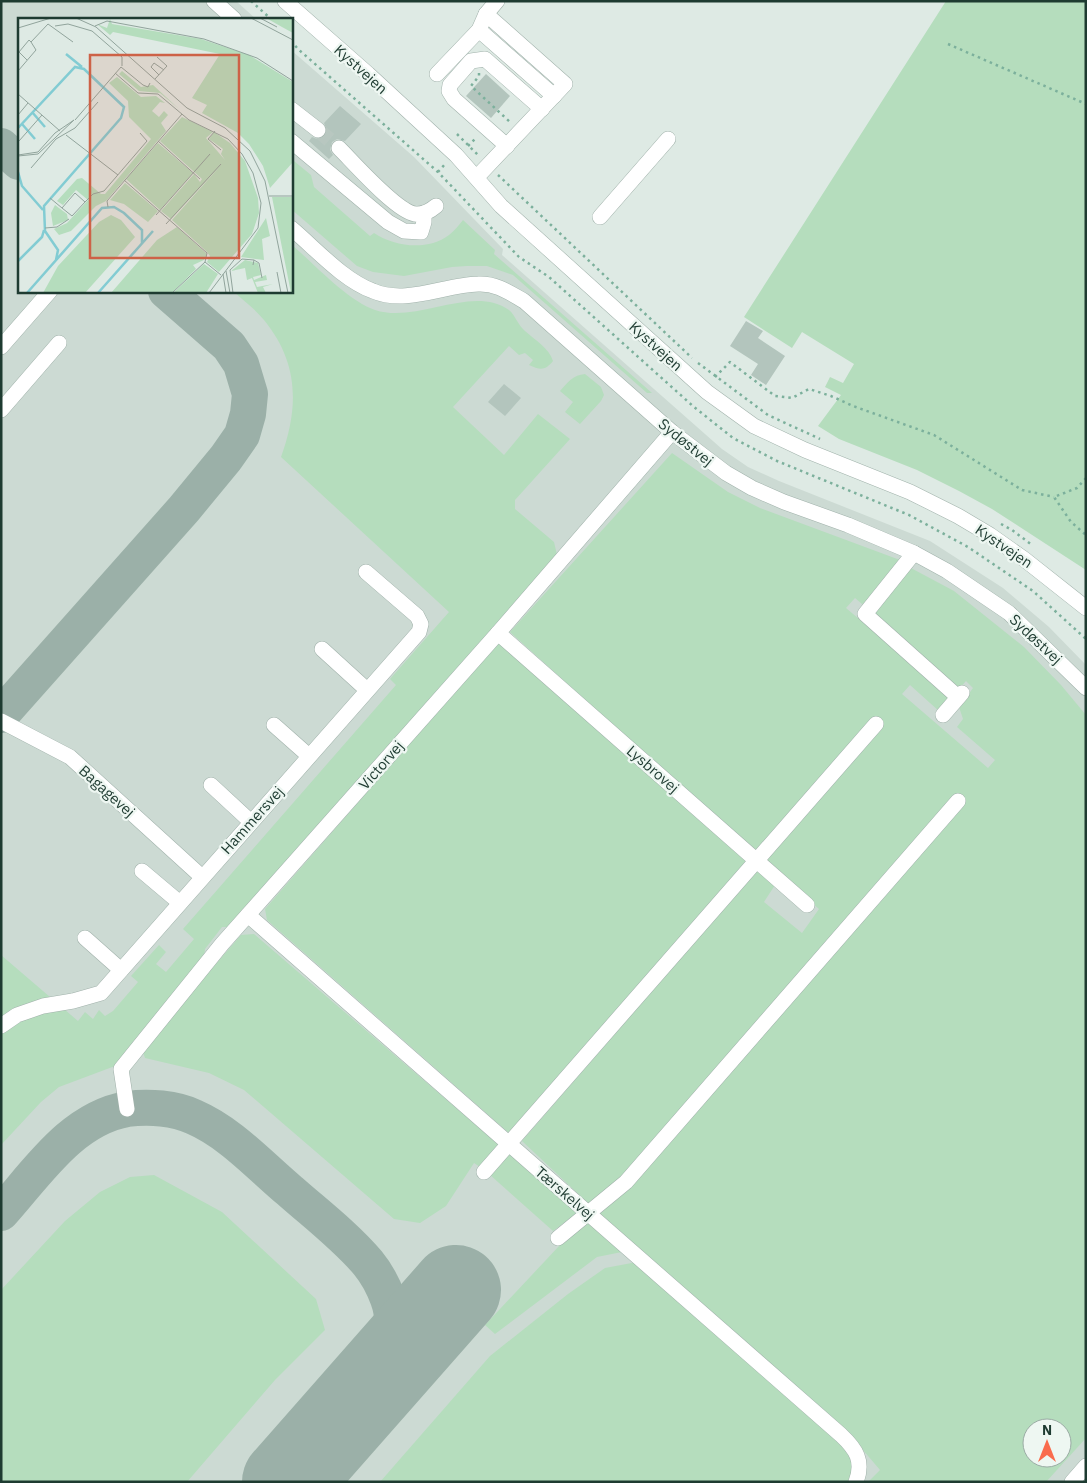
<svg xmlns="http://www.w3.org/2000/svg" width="1087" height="1483" font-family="'IBM Plex Sans',sans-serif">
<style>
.built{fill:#ccdad3;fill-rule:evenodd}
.green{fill:#b5ddbd;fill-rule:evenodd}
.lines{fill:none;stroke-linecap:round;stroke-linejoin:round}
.taxiway{stroke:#9bb0a8;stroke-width:36}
.runway{stroke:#9bb0a8;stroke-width:90}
.building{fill:#b3c5bd}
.minor-tunnel{stroke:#b8c7c0;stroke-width:15;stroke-dasharray:15 8;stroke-linecap:butt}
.minor-casing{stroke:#a1b2ab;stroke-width:16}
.path{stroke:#7cb09c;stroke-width:2.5;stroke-dasharray:2.5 4;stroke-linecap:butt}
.minor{stroke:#fff;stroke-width:15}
.labels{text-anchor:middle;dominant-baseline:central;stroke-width:4.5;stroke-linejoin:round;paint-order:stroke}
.street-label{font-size:15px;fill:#1e3b31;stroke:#eef7f2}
.inset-river{fill:none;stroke:#82ccd3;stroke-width:2.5}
.inset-road{fill:none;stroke:#91a49c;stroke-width:1}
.view{fill:#cd6247;fill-opacity:0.15;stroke:#cd6247;stroke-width:2.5}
.inset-edge{fill:none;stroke:#1e3b31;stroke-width:2.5}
</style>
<rect width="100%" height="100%" fill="#deeae4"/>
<path class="built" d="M 1,1 L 236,1 L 256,19 L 19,19 L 19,291 L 291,291 L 291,50 L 414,157 L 503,249 L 502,255 L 722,449 L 748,467 L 779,481 L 930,541 L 1003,588 L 1049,627 L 1086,665 L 1086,1482 L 1,1482 ZM 1032,1428 L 1062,1428 L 1062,1458 L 1032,1458 Z"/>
<g class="green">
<path d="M 946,1 L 1086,1 L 1086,570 L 992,509 L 959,491 L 917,470 L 839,439 L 818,426 L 841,395 L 825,387 L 830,377 L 843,383 L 854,364 L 802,332 L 792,348 L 744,317 Z"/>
<path d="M 291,160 L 294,161 L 311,175 L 314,187 L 370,236 L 374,233 C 395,247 428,251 449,235 C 454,231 459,225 463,220 L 495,250 L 494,254 L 652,393 L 647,393 L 513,275 L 487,266 L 467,266 L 452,267 L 404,276 L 373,272 L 357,266 L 291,209 Z"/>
<path d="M 291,244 C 313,263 348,301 375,310 C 417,324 472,284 509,310 C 515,315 518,325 525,331 C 535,340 549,348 553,361 C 545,371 540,370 529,365 L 533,360 L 525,353 L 519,355 L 509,346 L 453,407 L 504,455 L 538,414 L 570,439 L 515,500 L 515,509 L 554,542 L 557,555 L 230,927 L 222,927 L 205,949 L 204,958 L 115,1066 L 59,1087 L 41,1102 L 1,1145 L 1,955 L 78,1021 L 85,1012 L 93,1019 L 99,1010 L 105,1016 L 113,1011 L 138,982 L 131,976 L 159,945 L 166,952 L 156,964 L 166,972 L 194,939 L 183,929 L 396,685 L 390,679 L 449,612 L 281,457 C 299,407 299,363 264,320 C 255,309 243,300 233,291 L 291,291 Z"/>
<path d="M 585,374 L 601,387 L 604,395 L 601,401 L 580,424 L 565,412 L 573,402 L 560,391 C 568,382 573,375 585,374 Z"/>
<path d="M 672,453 L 728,492 L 760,508 L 900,560 L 870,600 L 862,604 L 855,598 L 846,608 L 952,698 L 940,712 L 910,685 L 902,694 L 988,768 L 995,760 L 957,727 L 963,719 L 959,707 L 973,688 L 966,681 L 959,689 L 872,613 L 909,567 L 954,591 L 1024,647 L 1061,685 L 1086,715 L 1086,1438 L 1046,1482 L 868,1482 L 880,1470 L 851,1436 L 824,1410 L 779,1373 L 598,1212 L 624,1176 L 589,1204 L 522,1141 L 759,868 L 775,885 L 764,902 L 802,933 L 819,909 L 757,855 L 510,632 ZM 1032,1428 L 1062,1428 L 1062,1458 L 1032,1458 Z"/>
<path d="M 499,641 L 749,861 L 510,1134 L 267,920 L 265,909 Z"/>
<path d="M 254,934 L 499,1145 L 480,1167 L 474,1163 L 446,1206 L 420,1223 L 394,1219 L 244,1090 L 209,1073 L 145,1058 L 142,1049 L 241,935 Z"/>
<path d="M 507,1152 L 577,1213 L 553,1231 L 489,1174 Z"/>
<path d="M 154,1175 L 222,1212 L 316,1299 L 325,1330 L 275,1380 L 187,1482 L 1,1482 L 1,1290 L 65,1221 L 100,1192 L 130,1177 Z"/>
<path d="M 589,1220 L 622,1252 L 597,1257 L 495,1334 L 485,1325 L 560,1245 Z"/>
<path d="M 637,1262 L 834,1433 L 853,1462 L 850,1482 L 380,1482 L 490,1356 L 568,1294 L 605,1268 Z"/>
</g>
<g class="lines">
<g class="taxiway">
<path d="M 1,146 L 19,162"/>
<path d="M 1,715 L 184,509 L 226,458 L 242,435 L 248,414 L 250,394 L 241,364 L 229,346 L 166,291"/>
<path d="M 1,1213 C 37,1173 71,1119 127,1109 C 149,1106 175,1108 194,1117 C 231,1133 260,1166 290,1191 C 316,1214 345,1236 368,1263 C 377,1274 383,1285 388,1299 C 398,1326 389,1350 380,1376"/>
</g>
<path class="runway" d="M 287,1482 L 456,1290"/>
</g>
<g class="building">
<path d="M 486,74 L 510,96 L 491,118 L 466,96 Z"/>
<path d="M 340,106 L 361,124 L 345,141 L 337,139 L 332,142 L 330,150 L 333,155 L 329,159 L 309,141 L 312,137 L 317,139 L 325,136 L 327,131 L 324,123 Z"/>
<path d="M 746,321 L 763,331 L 758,338 L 785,356 L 766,385 L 751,375 L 758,364 L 730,346 Z"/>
<path d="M 504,384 L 521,398 L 505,416 L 488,402 Z"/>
</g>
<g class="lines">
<path class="minor-tunnel" d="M 318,130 L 339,148"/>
<defs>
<g id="minor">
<path d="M 214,1 L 234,19"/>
<path d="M 285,1 L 368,74 L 456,155 L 501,206 L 707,392 L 754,426 L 805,450 L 910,492 L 958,516 L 990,535 L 1024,559 L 1086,608"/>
<path d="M 479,30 L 554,96"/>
<path d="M 437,74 L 479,30 L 486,14 L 497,1"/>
<path d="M 291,109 L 318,130"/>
<path d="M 291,141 L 388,222 L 404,231 L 421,232 L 424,222 L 424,213"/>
<path d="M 507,146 L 454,99 L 449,91 L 450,85 L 471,61 L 485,59 L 542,109"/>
<path d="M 339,148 C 354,163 396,211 415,214 C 424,215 430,211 436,206"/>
<path d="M 477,177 L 565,84 L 486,14"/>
<path d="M 600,217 L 668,139"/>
<path d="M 291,228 C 316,249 343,280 373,291 C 406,305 444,285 478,284 C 496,283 510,293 524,301 L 672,432 L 726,473 L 752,488 L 784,502 L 848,525 L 914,553 L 947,571 L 1009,613 L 1086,688"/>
<path d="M 1,347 L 50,291"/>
<path d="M 1,410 L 59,343"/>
<path d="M 914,553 L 865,614 L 958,697"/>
<path d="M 498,633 L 807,905"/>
<path d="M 322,649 L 367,690"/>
<path d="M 943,715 L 962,693"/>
<path d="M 1,721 L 70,757 L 202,877"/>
<path d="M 274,725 L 309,756"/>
<path d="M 211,785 L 251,822"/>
<path d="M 142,871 L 180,903"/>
<path d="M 248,915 L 841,1435 C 856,1449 864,1461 856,1482"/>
<path d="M 85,938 L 121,970"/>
<path d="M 1,1026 L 17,1015 L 43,1006 L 73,1001 L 101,993 L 419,632 L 421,624 L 417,616 L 366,572"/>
<path d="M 127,1109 L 121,1069 L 222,944 L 498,633 L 672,432"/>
<path d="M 484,1172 L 876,724"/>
<path d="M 558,1238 L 626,1182 L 958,801"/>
<path d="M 1072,1482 L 1086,1466"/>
</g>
</defs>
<use href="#minor" class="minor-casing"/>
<g class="path">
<path d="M 251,1 L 271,19"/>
<path d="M 291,41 L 298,49 L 438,172 L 519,257 L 549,277 L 694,407 L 733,438 L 777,461 L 909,515 L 968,547 L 1033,591 L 1086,639"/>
<path d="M 948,44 L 1086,104"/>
<path d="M 479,73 L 479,76 L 471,86 L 510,122"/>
<path d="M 457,134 L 478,155"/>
<path d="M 468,146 L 477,137"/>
<path d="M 438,172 L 446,163"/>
<path d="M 498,175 L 692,358"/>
<path d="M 698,363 L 768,415 L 820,439"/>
<path d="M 715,377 L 730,362 L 775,396 L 792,398 L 809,389 L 831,396 L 853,406 L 934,435 L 1022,490 L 1054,497"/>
<path d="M 1086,478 L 1077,488 L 1054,497 L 1071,522 L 1086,535"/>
<path d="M 1001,524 L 1012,530 L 1032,545"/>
</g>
<use href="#minor" class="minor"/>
</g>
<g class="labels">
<g class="street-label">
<text transform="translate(361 69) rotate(42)">Kystvejen</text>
<text transform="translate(656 346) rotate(42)">Kystvejen</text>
<text transform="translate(686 442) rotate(39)">Sydøstvej</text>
<text transform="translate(1004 546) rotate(34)">Kystvejen</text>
<text transform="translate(1036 639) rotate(43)">Sydøstvej</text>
<text transform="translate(381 765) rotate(-49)">Victorvej</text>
<text transform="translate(653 769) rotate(41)">Lysbrovej</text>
<text transform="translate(107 791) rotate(42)">Bagagevej</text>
<text transform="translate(252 820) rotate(-48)">Hammersvej</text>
<text transform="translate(565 1193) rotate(41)">Tærskelvej</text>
</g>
</g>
<g transform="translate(18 18)">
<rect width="275" height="275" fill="#deeae4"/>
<path d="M 248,0 L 275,0 L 275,15 L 264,9 ZM 92,1 L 94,6 L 183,21 L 231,37 L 275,64 L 275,144 L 252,170 L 245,148 L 231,126 L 220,115 L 184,95 L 189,87 L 174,80 L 202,36 L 95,14 L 92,17 L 79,6 L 89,10 ZM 104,53 L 123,69 L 135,67 L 161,91 L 142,75 L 121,73 L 101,56 ZM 99,59 L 123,79 L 138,78 L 147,85 L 142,84 L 134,93 L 141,99 L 146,93 L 150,97 L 143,105 L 148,113 L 88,183 L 78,188 L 53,213 L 41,217 L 36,211 L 49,205 L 70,182 L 58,172 L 45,187 L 39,183 L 59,161 L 64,160 L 83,176 L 87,176 L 133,121 L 111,99 L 110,83 L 91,65 ZM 164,99 L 195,114 L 188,120 L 207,142 L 203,136 L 205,131 L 191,121 L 196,114 L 212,125 L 227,143 L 240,180 L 241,195 L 234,216 L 201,254 L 189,244 L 192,238 L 188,233 L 154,202 L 204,146 L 153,201 L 143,193 L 176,156 L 182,164 L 184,161 L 142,123 ZM 140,125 L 175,155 L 142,192 L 108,161 ZM 107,165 L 140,193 L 130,204 L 106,186 L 92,182 ZM 254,179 L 275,179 L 275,275 L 273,275 ZM 37,187 L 49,196 L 50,202 L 35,208 L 33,195 ZM 93,197 L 103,202 L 117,219 L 67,275 L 25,275 L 40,248 L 81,204 ZM 248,200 L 252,218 L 244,221 L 246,242 L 223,239 ZM 159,209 L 189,236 L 186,242 L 175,247 L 178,251 L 154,275 L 93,275 L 139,222 ZM 227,242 L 240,245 L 243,257 L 235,259 L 236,262 L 248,257 L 249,262 L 237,264 L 239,269 L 255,266 L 245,269 L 248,275 L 240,275 L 234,260 L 229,262 L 227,250 L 213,253 ZM 186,246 L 200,256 L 188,275 L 155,275 Z" fill="#b5ddbd"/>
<path class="inset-river" d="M 48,36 L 64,49M 14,94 L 27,109M 4,106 L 17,121M 0,110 L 57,49 L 66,51 L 106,89 L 103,100 L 26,188 L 27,213 L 40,232 L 38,242M 0,154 L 4,168 L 25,192M 0,243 L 24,219 L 26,212M 9,275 L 84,190 L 96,189 L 106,195 L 124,212 L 124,225M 80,275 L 135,213"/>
<path class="inset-road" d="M 58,0 L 78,9 L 169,90 L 207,110 L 232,133 L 247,163 L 270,275M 233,0 L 275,22M 242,0 L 259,9M 37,8 L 50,6 L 74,13 L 104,39 L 104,48M 77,8 L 89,3 L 186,21 L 239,40 L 275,63M 0,10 L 33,0M 9,42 L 1,34 L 11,22 L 13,24M 103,49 L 125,67 L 130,69 L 132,65M 0,53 L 18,32 L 13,24 L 30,6 L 55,24M 97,55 L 120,75 L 140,76 L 171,102 L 210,121 L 224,136 L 235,155 L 243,185 L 240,210 L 191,275M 141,57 L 133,49 L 136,45 L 146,52M 137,61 L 149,48 L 139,39M 0,76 L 42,113M 0,97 L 10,85M 57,102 L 103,49M 197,113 L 190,121 L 203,132M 48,117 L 100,157M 1,123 L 24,97M 140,123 L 182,161M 0,137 L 20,134 L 37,115 L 56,102 L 20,136 L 0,138M 13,150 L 38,121 L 57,110 L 80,84M 106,162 L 189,235 L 187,244 L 154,275M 57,175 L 67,184 L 54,198 L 44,190 ZM 251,178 L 275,178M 32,180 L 44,190M 67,184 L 75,176 L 86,173 L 129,123 L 122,115M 90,189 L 89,183 L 164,96M 138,197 L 192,136M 148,206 L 203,146M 27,210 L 39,209 L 51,201M 236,242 L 241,245 L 244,260M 187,244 L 203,257M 208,253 L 212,275M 259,254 L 263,275M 205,256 L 208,275M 215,275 L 212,252 L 224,241 L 236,242 L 235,247"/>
<path class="view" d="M 72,37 L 221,37 L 221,240 L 72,240 Z"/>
<rect width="275" height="275" class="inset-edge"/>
</g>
<rect width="1087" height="1483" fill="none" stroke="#1e3b31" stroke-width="5"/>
<g transform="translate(1047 1443)"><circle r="24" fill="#eef7f2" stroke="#9baca5"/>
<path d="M0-4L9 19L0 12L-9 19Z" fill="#f96c4d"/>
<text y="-8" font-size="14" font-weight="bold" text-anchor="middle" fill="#1e3b31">N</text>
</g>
</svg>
